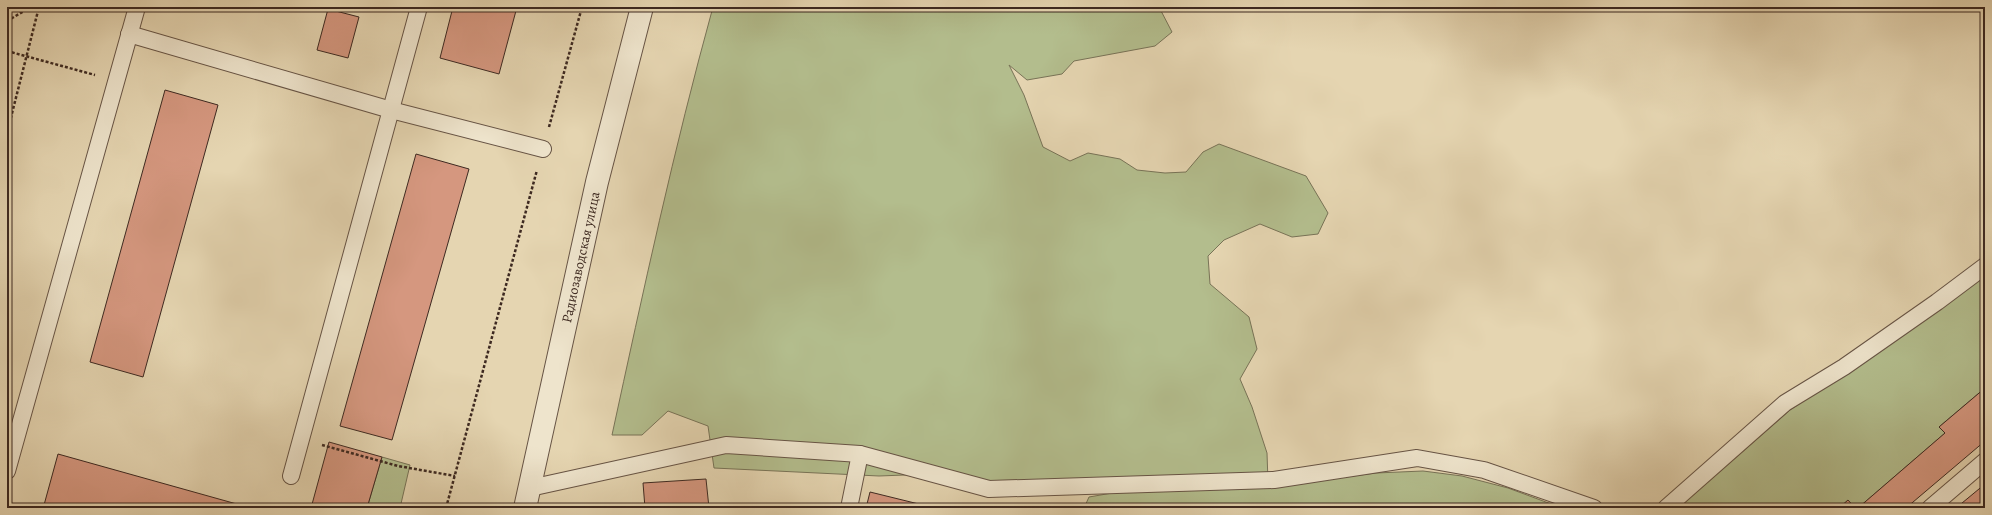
<svg xmlns="http://www.w3.org/2000/svg" width="1992" height="515" font-family="Alegreya,serif">
<style>
.green{fill:#b3bd8d;stroke:#787357}
.building{fill:#d5977f;stroke:#3d2921}
.lines{fill:none;stroke-linecap:round;stroke-linejoin:round}
.service-casing{stroke:#675445;stroke-width:18}
.minor-casing{stroke:#675445;stroke-width:24}
.path{stroke:#3d2921;stroke-width:2.5;stroke-dasharray:3 2;stroke-linecap:butt}
.service{stroke:#eee4cc;stroke-width:16}
.minor{stroke:#eee4cc;stroke-width:22}
.labels{text-anchor:middle;dominant-baseline:central;stroke-width:3;stroke-linejoin:round;paint-order:stroke}
.street-label{font-size:14px;fill:#3d2921;stroke:#eee4cc}
</style>
<rect width="100%" height="100%" fill="#e5d5b1"/>
<filter id="stains"><feTurbulence type="fractalNoise" baseFrequency=".005" numOctaves="4"/><feColorMatrix values="0 0 0 0 .2 0 0 0 0 .09 0 0 0 0 .02 0 0 0 .5 -.17"/></filter>
<radialGradient id="worn" r=".72"><stop offset=".6" stop-color="#630" stop-opacity="0"/><stop offset="1" stop-color="#630" stop-opacity=".3"/></radialGradient>
<g class="green">
<path d="M 713,7 L 1159,7 L 1172,32 L 1155,46 L 1074,61 L 1062,74 L 1027,80 L 1009,65 L 1024,95 L 1043,147 L 1070,161 L 1088,153 L 1120,159 L 1137,170 L 1165,173 L 1186,172 L 1203,152 L 1219,144 L 1306,176 L 1328,213 L 1318,234 L 1292,237 L 1260,224 L 1224,240 L 1208,256 L 1210,284 L 1249,317 L 1257,349 L 1240,379 L 1252,407 L 1267,453 L 1268,482 L 1049,495 L 990,492 L 930,474 L 879,476 L 714,468 L 708,426 L 668,411 L 642,435 L 612,435 C 643,292 674,148 713,7 Z"/>
<path d="M 1985,275 L 1985,388 L 1940,426 L 1945,433 L 1858,508 L 1855,508 L 1848,500 L 1839,508 L 1678,508 L 1790,410 L 1858,365 Z"/>
<path d="M 382,457 L 410,465 L 400,508 L 367,508 Z"/>
<path d="M 1423,471 L 1462,476 L 1508,488 L 1562,508 L 1084,508 L 1089,497 L 1118,492 L 1276,486 L 1376,473 Z"/>
</g>
<g class="building">
<path d="M 453,7 L 517,7 L 499,74 L 440,58 Z"/>
<path d="M 328,9 L 359,17 L 348,58 L 317,50 Z"/>
<path d="M 165,90 L 218,105 L 143,377 L 90,362 Z"/>
<path d="M 416,154 L 469,169 L 392,440 L 340,426 Z"/>
<path d="M 1985,388 L 1985,441 L 1906,508 L 1858,508 L 1945,433 L 1939,427 Z"/>
<path d="M 329,442 L 382,457 L 367,508 L 311,508 Z"/>
<path d="M 58,454 L 251,508 L 54,508 L 44,505 Z"/>
<path d="M 706,479 L 709,508 L 645,508 L 643,483 Z"/>
<path d="M 1985,484 L 1985,508 L 1956,508 Z"/>
<path d="M 870,492 L 935,508 L 866,508 Z"/>
<path d="M 1848,500 L 1855,508 L 1839,508 Z"/>
</g>
<g class="lines">
<defs>
<g id="service">
<path d="M 129,34 L 391,110 L 543,149"/>
<path d="M 7,471 L 137,7"/>
<path d="M 291,476 L 419,7"/>
<path d="M 530,488 L 726,445 L 860,454 L 989,489 L 1274,480 L 1417,458 L 1484,470 L 1594,508"/>
<path d="M 849,508 L 860,454"/>
<path d="M 1666,508 L 1785,403 L 1844,367 L 1937,302 L 1985,266"/>
<path d="M 1930,508 L 1985,461"/>
</g>
<g id="minor">
<path id="s1" d="M 525,508 L 597,182 L 642,7"/>
</g>
</defs>
<use href="#service" class="service-casing"/>
<use href="#minor" class="minor-casing"/>
<g class="path">
<path d="M 7,21 L 31,7"/>
<path d="M 7,51 L 95,75"/>
<path d="M 549,127 L 582,7"/>
<path d="M 7,133 L 39,7"/>
<path d="M 322,445 L 398,466 L 455,476"/>
<path d="M 446,508 L 537,170"/>
</g>
<use href="#service" class="service"/>
<use href="#minor" class="minor"/>
</g>
<g class="labels">
<g class="street-label">
<text stroke="none"><textPath href="#s1" startOffset="257">Радиозаводская улица</textPath></text>
</g>
</g>
<rect width="1992" height="515" fill="none" stroke="#e5d5b1" stroke-width="24"/>
<rect x="8" y="8" width="1976" height="499" fill="none" stroke="#3d2921" stroke-width="2"/>
<rect x="12" y="12" width="1968" height="491" fill="none" stroke="#3d2921"/>
<rect width="100%" height="100%" filter="url(#stains)"/>
<rect width="100%" height="100%" fill="url(#worn)"/>
</svg>
